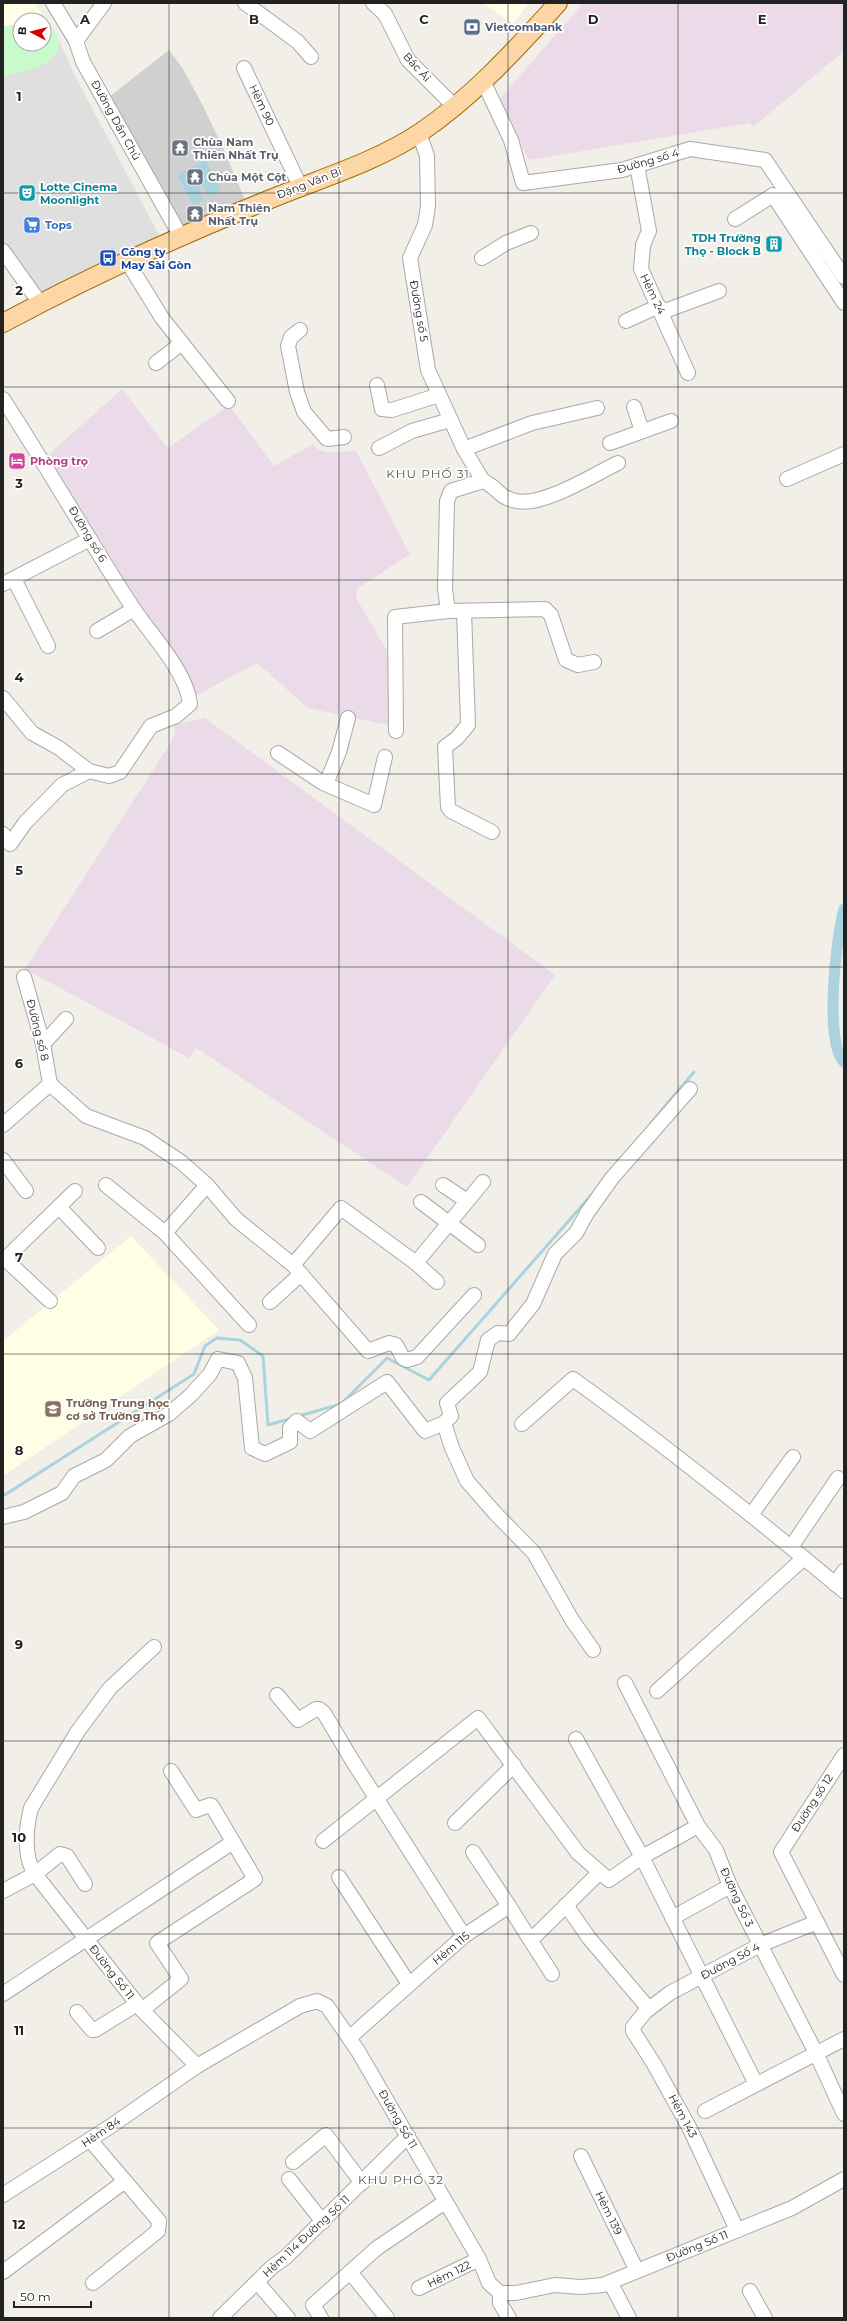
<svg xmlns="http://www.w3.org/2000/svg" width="847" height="2321" font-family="Montserrat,sans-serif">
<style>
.residential{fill:#e0dfdf}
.industrial{fill:#ebdbe8}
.education{fill:#ffffe5}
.religious{fill:#d0d0d0}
.park{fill:#c8facc}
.water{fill:#aad3df}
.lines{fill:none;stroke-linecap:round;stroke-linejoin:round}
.stream{stroke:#aad3df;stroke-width:3}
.canal{stroke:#aad3df;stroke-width:11}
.minor-casing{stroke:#a9a9a9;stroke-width:16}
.major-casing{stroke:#a06b00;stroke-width:20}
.minor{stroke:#fff;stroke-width:14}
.major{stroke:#fcd6a4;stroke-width:18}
.grid{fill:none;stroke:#222;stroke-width:1;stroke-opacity:0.55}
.labels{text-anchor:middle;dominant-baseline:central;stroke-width:3.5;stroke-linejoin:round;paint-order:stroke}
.service-label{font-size:11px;font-weight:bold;fill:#4e5e75;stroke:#fff;text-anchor:start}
.street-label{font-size:11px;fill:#222;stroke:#fff}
.worship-label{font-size:11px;font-weight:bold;fill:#5b616d;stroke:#fff;text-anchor:start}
.culture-label{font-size:11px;font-weight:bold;fill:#0d838f;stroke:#fff;text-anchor:start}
.shop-label{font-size:11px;font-weight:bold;fill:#366cbe;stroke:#fff;text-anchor:start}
.transit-label{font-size:11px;font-weight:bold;fill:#164399;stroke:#fff;text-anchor:start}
.hotel-label{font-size:11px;font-weight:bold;fill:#b23c85;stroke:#fff;text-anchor:start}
.education-label{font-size:11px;font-weight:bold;fill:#785e54;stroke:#fff;text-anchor:start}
.neighbourhood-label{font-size:12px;letter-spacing:1px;fill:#555;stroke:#fff}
.grid-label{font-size:13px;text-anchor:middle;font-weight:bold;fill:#222;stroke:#fff;stroke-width:3.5;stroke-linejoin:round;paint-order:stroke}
</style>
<rect width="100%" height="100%" fill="#f2efe9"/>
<path class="residential" d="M 44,21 L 46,21 L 58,38 L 74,74 L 159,235 L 30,297 L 3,256 L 3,27 L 20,24 L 20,44 L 44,44 Z"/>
<g class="industrial">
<path d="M 583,3 L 844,3 L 844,51 L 753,127 L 749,123 L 529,160 L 498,101 Z"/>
<path d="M 122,389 L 168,448 L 229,405 L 274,466 L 313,444 L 319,450 L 326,452 L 356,451 L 410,554 L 357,589 L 356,598 L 392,659 L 392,726 L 308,708 L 257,663 L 197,695 L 47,456 Z"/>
<path d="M 205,718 L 555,975 L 407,1187 L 196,1048 L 189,1058 L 25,969 L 175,736 L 174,725 Z"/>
</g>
<g class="education">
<path d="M 3,3 L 35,3 L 45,21 L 20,20 L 20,24 L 3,26 Z"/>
<path d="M 483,3 L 529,3 L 513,24 Z"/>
<path d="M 131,1236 L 219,1330 L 3,1476 L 3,1341 Z"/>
</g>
<path class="religious" d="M 169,50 L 183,69 L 202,104 L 224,150 L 245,200 L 174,231 L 104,101 Z"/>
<path class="park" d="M 44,21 L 46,21 C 50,26 57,33 58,39 C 65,67 21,71 3,76 L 3,27 L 20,24 L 20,44 L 44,44 Z"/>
<path class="water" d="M 205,160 L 221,190 L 209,196 L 203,185 L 198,188 L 204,199 L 193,205 L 177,175 Z"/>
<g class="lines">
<g class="stream">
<path d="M 651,1123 L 694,1072"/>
<path d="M 299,1416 L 341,1404 L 387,1358 L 429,1380 L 594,1192"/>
<path d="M 3,1496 L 194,1374 L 205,1346 L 217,1338 L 240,1340 L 263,1356 L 268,1425 L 293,1418"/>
</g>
<path class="canal" d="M 844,909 C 836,936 824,1043 844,1062"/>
<defs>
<g id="minor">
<path d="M 53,3 L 76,41 L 83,62 L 181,237"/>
<path d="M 245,3 L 298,42 L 311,57"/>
<path d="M 373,3 L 385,14 L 408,60 L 455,107"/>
<path d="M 76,41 L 104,3"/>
<path d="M 244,68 L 300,186"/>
<path d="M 484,83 L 511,140 L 523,183 L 622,170 L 690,149 L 765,160 L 844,277"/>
<path d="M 419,133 L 427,156 L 428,206 L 425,225 L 410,258 L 428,370 L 464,449 L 483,481"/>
<path d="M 637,165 L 649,231 L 643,245 L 641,269 L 688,373"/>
<path d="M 735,219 L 773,195 L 844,303"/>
<path d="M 3,251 L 40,303"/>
<path d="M 482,258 L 506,243 L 531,233"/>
<path d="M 127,261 L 162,318 L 228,401"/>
<path d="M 662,312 L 719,291"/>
<path d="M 626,321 L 659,306"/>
<path d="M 300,330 L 291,337 L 288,346 L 297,392 L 304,412 L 327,439 L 344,437"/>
<path d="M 156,363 L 182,343"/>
<path d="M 377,385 L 382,409 L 392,410 L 439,395"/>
<path d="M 3,399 C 48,468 88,539 133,608 C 151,635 187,672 190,704 L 176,716 L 151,726 L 120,772 L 109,776 L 89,771 L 59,748 L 32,733 L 3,698"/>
<path d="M 634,407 L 642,431"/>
<path d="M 610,443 L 671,421"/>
<path d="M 379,448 L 412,431 L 450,420"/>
<path d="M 464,449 L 532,423 L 597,408"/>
<path d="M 787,479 L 844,454"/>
<path d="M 14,579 L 48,646"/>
<path d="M 3,584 L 90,539"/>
<path d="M 448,611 L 445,589 L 447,501 L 451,491 L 483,481 C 498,487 497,497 516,501 C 543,507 593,475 618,463"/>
<path d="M 464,611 L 468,725 L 457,738 L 445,747 L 448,807 L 451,811 L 492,832"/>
<path d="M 97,631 L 134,609"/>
<path d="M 396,731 L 395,617 L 448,611 L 545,609 L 551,615 L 566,660 L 578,665 L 594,662"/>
<path d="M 278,753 L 323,783 L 374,805 L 385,757"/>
<path d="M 326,784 L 339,752 L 348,718"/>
<path d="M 3,834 L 10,844 L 25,823 L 62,785 L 89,771"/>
<path d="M 24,977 L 43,1044 L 50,1084"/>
<path d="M 43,1044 L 66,1019"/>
<path d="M 50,1084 L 86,1116 L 145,1138 L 181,1162 L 207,1185 L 236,1219 L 293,1265 L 368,1351 L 389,1343 L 396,1345 L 403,1358 L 407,1360 L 417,1357 L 474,1295"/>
<path d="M 3,1125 L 50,1084"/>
<path d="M 3,1160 L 26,1191"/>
<path d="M 106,1185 L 165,1233 L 249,1325"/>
<path d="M 443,1185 L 467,1201"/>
<path d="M 421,1202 L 478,1245"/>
<path d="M 59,1207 L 98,1248"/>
<path d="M 165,1233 L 207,1185"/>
<path d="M 3,1257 L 50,1301"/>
<path d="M 5,1259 L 75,1191"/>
<path d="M 293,1265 L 341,1208 L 416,1263"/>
<path d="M 437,1282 L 416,1263 L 483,1182"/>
<path d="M 270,1302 L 301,1274"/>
<path d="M 444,1423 L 452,1448 L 467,1481 L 495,1513 L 534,1553 L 572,1620 L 593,1650"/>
<path d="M 522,1424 L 573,1379 C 666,1446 756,1518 844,1591"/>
<path d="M 751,1515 L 793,1457"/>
<path d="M 3,1517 L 24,1512 L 62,1493 L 74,1476 L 106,1460 L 130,1436 L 169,1414 L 191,1395 L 210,1374 L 218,1359 L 238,1363 L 245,1378 L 252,1448 L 265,1454 L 290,1442 L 290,1428 L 297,1421 L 310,1431 L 387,1382 L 425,1431 L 444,1423 L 451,1416 L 447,1403 L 480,1372 L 488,1340 L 498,1333 L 509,1334 L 533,1304 L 555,1254 L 576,1233 L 587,1213 L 612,1178 L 690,1089"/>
<path d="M 791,1547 L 838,1478"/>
<path d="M 835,1584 L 844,1571"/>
<path d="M 625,1683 L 698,1826 L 716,1850 L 730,1886 L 816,2053 L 844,2114"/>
<path d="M 657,1691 L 804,1558"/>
<path d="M 277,1695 L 298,1720 L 316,1709 L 319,1709 L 324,1713 L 352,1760 L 464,1936"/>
<path d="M 576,1739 L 642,1857 L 756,2084"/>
<path d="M 844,1755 L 781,1852 L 844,1975"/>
<path d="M 455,1823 L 514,1765"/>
<path d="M 323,1841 L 478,1718 L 578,1853 L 609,1880 L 642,1857 L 698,1826"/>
<path d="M 339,1877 L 409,1984"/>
<path d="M 85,1884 L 67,1856 L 60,1854 L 35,1874 C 23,1856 26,1828 31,1808 L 78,1731 L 110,1688 L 154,1647"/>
<path d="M 3,1891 L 35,1874 L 142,2010 L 197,2066"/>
<path d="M 566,1905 L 589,1938 L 649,2009"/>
<path d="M 509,1906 L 529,1938 L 533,1938 L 599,1873"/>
<path d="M 672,1918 L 730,1886"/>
<path d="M 529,1938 L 552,1974"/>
<path d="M 3,1994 L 233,1842"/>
<path d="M 142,2010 L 181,1979 L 157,1943 L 255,1879 L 212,1806 L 210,1805 L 196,1810 L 171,1771"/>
<path d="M 77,2012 L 92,2030 L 95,2030 L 137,2004"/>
<path d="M 349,2038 L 464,1936 L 509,1906 L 473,1852"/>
<path d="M 705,2111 L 844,2039"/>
<path d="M 90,2140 L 159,2221 L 158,2231 L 93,2283"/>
<path d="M 581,2156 L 637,2271"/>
<path d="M 293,2162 L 326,2135 L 362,2183"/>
<path d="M 289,2179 L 323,2222"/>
<path d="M 3,2195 L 111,2126 L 197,2066 L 300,2006 L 317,2001 L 327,2006 L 358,2051 L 479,2259 L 489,2283 L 500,2293 L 516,2293 L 555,2285 L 581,2287 L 603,2285 L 792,2208 L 844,2179"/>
<path d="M 737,2230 L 690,2129 L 654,2064 L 633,2031 L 633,2027 L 646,2011 L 670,1993 L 760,1945 L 817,1922"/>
<path d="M 3,2272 L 125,2181"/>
<path d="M 350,2272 L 387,2318"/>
<path d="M 257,2282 L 288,2318"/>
<path d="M 610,2282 L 629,2318"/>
<path d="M 419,2288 L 479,2259"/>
<path d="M 750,2291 L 765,2318"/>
<path d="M 500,2293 L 500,2303 L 509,2318"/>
<path d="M 220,2318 L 272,2267 L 286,2257 L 408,2136"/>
<path d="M 321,2318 L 313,2305 L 377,2248 L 445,2202"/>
</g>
<path id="major" d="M 3,323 C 87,278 174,238 263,202 C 315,180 373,164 421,132 C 474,96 515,50 558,3"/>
</defs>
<use href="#minor" class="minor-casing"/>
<use href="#major" class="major-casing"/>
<use href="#minor" class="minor"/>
<use href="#major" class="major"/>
</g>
<path class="grid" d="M 169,3 L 169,2318M 339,3 L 339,2318M 508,3 L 508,2318M 678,3 L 678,2318M 3,193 L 844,193M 3,387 L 844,387M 3,580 L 844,580M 3,774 L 844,774M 3,967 L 844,967M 3,1160 L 844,1160M 3,1354 L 844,1354M 3,1547 L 844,1547M 3,1741 L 844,1741M 3,1934 L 844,1934M 3,2128 L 844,2128"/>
<defs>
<symbol id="bank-square" viewBox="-11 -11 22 22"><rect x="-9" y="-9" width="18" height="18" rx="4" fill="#5c6f8a" stroke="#fff"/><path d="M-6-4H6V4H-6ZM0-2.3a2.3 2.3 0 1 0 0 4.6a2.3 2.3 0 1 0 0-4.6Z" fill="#fff"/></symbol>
<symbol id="temple-square" viewBox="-11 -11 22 22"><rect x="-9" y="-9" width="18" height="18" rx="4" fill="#6b7280" stroke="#fff"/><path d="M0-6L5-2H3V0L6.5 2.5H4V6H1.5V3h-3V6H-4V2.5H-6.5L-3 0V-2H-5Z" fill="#fff"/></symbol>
<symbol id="theatre-square" viewBox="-11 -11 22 22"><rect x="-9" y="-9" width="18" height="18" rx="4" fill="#0f9aa8" stroke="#fff"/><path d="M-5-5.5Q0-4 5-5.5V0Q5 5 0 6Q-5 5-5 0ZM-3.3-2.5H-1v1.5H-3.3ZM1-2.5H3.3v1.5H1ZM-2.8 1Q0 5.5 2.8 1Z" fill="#fff"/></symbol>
<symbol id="supermarket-square" viewBox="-11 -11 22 22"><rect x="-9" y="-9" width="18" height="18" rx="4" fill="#3f7fe0" stroke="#fff"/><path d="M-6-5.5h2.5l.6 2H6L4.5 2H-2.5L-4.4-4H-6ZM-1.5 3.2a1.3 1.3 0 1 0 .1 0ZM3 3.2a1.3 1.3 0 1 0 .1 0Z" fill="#fff"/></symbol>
<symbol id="building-square" viewBox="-11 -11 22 22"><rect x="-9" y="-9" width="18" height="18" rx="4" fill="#0f9aa8" stroke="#fff"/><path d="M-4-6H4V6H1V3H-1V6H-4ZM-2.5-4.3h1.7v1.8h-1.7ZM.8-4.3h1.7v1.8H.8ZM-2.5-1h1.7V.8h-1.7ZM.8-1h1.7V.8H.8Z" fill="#fff"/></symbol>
<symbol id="bus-square" viewBox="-11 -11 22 22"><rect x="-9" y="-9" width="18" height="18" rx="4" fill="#1a4fb4" stroke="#fff"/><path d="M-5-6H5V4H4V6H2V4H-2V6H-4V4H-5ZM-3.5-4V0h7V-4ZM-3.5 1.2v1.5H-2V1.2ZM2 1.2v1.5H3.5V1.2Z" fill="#fff"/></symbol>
<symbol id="hotel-square" viewBox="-11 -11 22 22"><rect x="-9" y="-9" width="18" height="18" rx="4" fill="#d1479c" stroke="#fff"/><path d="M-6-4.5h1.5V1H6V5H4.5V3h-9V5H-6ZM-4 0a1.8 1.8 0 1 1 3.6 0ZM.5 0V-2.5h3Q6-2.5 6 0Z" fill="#fff"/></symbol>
<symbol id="school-square" viewBox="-11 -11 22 22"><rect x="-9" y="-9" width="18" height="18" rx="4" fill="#8d6e63" stroke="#fff"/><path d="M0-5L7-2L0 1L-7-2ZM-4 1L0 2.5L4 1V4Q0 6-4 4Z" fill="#fff"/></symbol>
</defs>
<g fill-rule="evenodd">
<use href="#bank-square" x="462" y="17" width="20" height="20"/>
<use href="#temple-square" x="170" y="138" width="20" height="20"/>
<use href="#temple-square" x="185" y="167" width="20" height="20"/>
<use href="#theatre-square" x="17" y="183" width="20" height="20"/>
<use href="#temple-square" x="185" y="204" width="20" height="20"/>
<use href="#supermarket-square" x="22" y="215" width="20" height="20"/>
<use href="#building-square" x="764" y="234" width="20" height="20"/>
<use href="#bus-square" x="98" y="248" width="20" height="20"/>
<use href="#hotel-square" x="7" y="451" width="20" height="20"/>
<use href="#school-square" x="43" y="1399" width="20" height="20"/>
</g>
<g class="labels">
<g class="service-label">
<text x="485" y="27">Vietcombank</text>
</g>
<g class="street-label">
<text transform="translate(417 67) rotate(48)">Bác Ái</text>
<text transform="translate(262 105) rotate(65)">Hẻm 90</text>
<text transform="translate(116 120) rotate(61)">Đường Dân Chủ</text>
<text transform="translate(648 161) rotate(-16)">Đường số 4</text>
<text transform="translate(309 183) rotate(-21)">Đặng Văn Bi</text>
<text transform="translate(653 294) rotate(64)">Hẻm 24</text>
<text transform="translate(419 311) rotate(80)">Đường số 5</text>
<text transform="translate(88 534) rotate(59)">Đường số 6</text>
<text transform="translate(38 1030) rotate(76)">Đường số 8</text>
<text transform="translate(812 1803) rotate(-57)">Đường số 12</text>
<text transform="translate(737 1897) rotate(65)">Đường Số 3</text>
<text transform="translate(451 1948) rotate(-40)">Hẻm 115</text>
<text transform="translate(730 1961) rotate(-28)">Đường Số 4</text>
<text transform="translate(112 1972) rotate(52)">Đường Số 11</text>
<text transform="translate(683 2116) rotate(62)">Hẻm 143</text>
<text transform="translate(398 2119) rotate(60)">Đường Số 11</text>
<text transform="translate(101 2132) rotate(-34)">Hẻm 84</text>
<text transform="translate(609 2213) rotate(64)">Hẻm 139</text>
<text transform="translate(306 2236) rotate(-43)">Hẻm 114 Đường Số 11</text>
<text transform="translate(697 2246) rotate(-22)">Đường Số 11</text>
<text transform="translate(449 2274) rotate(-26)">Hẻm 122</text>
</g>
<g class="worship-label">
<text x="193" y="142">Chùa Nam<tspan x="193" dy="13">Thiên Nhất Trụ</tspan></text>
<text x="208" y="177">Chùa Một Cột</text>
<text x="208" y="208">Nam Thiên<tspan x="208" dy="13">Nhất Trụ</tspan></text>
</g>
<g class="culture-label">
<text x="40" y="187">Lotte Cinema<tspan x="40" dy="13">Moonlight</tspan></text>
<text x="761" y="238" text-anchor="end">TDH Trường<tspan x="761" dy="13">Thọ - Block B</tspan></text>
</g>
<g class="shop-label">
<text x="45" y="225">Tops</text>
</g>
<g class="transit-label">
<text x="121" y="252">Công ty<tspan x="121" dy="13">May Sài Gòn</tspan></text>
</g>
<g class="hotel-label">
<text x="30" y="461">Phòng trọ</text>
</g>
<g class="education-label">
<text x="66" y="1403">Trường Trung học<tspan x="66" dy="13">cơ sở Trường Thọ</tspan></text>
</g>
<g class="neighbourhood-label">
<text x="428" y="473">KHU PHỐ 31</text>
<text x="401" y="2179">KHU PHỐ 32</text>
</g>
</g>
<g class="grid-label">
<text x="85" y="24">A</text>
<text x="254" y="24">B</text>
<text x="424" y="24">C</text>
<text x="593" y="24">D</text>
<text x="762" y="24">E</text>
<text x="19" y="101">1</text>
<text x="19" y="295">2</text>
<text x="19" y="488">3</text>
<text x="19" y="682">4</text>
<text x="19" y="875">5</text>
<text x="19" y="1068">6</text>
<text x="19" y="1262">7</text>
<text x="19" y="1455">8</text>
<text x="19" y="1649">9</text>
<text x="19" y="1842">10</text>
<text x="19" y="2035">11</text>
<text x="19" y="2229">12</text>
</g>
<rect width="847" height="2321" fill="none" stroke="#222222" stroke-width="8"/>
<g transform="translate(32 32) rotate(277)"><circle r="19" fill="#ffffff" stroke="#a7a7a7"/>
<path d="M0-3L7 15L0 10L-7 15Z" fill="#d40000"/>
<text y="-6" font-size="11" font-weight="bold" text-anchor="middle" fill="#222222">B</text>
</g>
<path d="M14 2301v6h77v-6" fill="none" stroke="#222222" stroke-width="2"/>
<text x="20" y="2301" font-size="12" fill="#222222" stroke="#ffffff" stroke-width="3" paint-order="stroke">50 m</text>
</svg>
